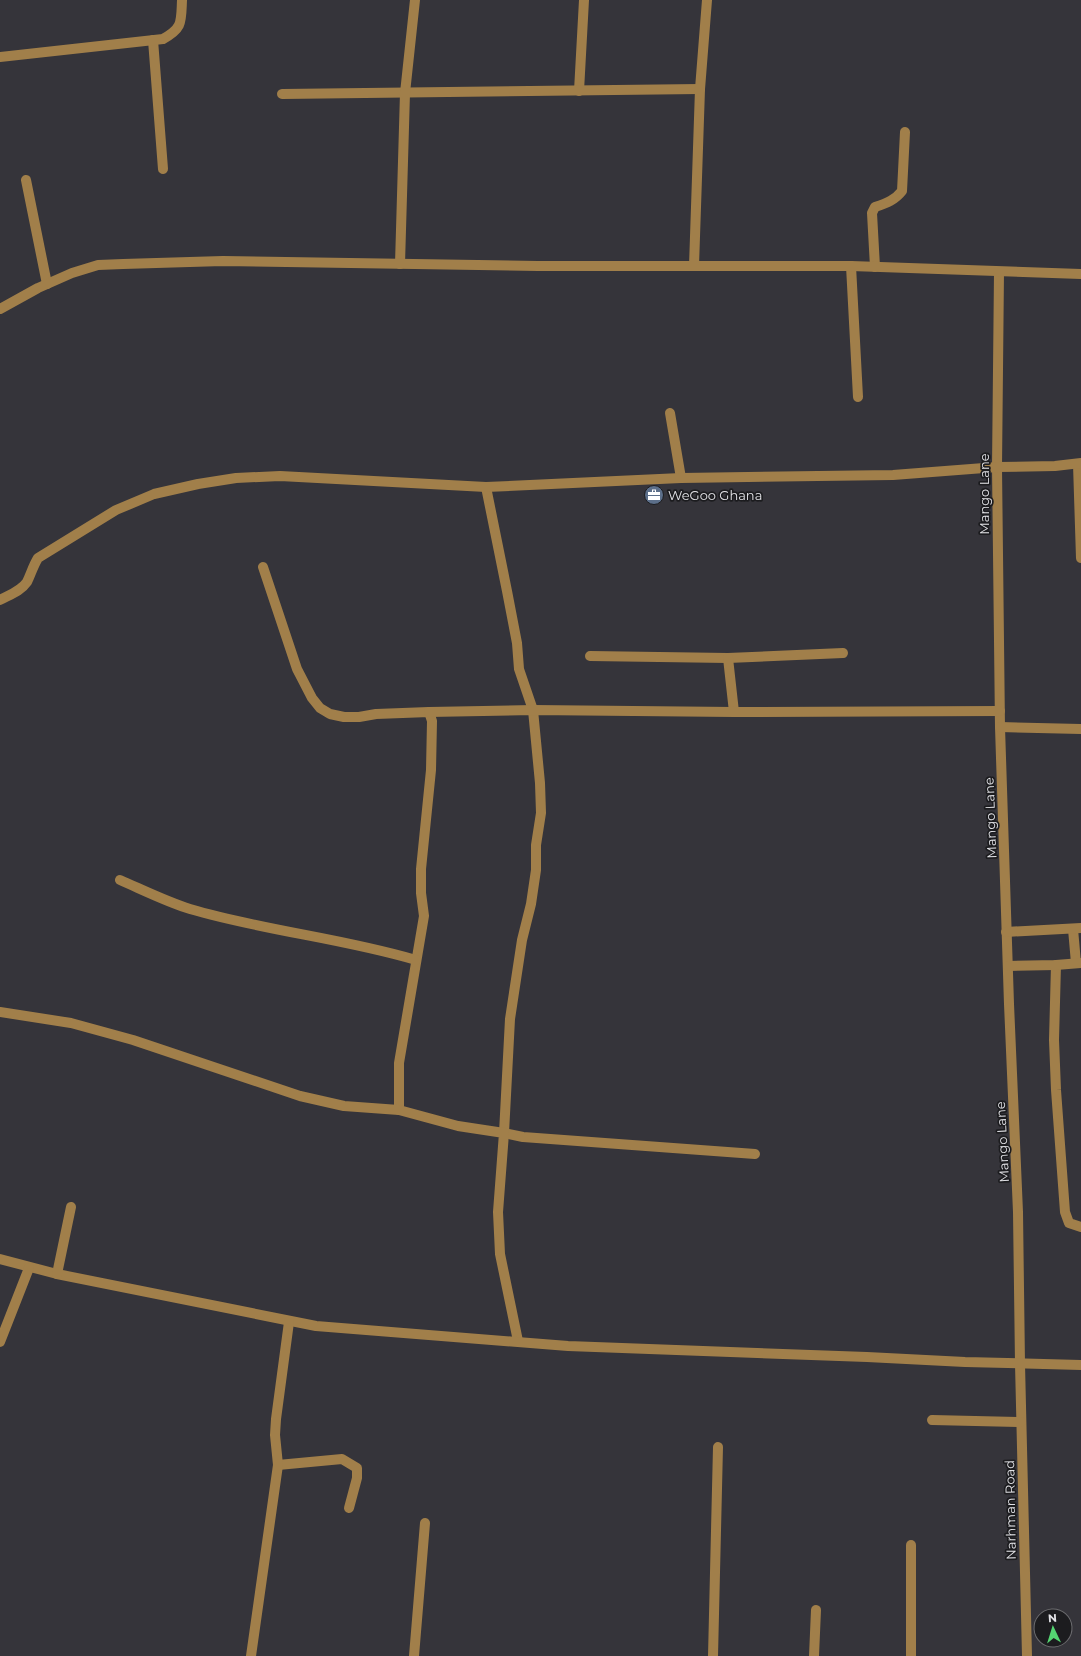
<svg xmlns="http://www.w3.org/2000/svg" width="1081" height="1656" font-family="Montserrat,sans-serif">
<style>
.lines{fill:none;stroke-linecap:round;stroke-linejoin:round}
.minor{stroke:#a17f4a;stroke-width:10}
.labels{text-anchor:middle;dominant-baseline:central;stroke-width:3.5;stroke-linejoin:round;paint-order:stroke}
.street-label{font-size:13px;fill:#e3e3e7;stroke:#1c1c1f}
.poi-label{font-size:13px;fill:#e3e3e7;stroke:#1c1c1f;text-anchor:start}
</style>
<rect width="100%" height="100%" fill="#35343a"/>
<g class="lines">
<g class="minor">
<path d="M 153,40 L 163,169"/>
<path d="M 0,57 L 163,39 C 183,28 181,22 182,0"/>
<path d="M 579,91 L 584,0"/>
<path d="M 282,94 L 700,89"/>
<path d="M 26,180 L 47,284"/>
<path d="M 400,264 L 405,93 L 415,0"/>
<path d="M 694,266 L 700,89 L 707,0"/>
<path d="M 851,266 L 858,397"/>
<path d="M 875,267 L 872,213 L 875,207 C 887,203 895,200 902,191 L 905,132"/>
<path d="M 999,272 L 997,467 L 1000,727 L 1009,1004 L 1018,1212 L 1020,1364 L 1027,1656"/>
<path d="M 0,309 L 38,288 L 72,273 L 98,265 L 123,264 L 223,261 L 538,266 L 851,266 L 1081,274"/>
<path d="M 670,413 L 681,478"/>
<path d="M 1078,464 L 1081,558"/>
<path d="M 486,487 L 507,591 L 517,643 L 519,669 L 533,710 L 540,783 L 541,813 L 536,845 L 536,870 L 531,904 L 522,940 L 510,1019 L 504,1133 L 523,1137 L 755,1154"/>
<path d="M 263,567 L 297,669 L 312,698 L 320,708 L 330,714 L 344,717 L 359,717 L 376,714 L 429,712 L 432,721 L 431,770 L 421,869 L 421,893 L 424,916 L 399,1063 L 399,1110"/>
<path d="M 0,600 C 9,595 21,591 27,582 C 31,574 33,566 38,558 L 116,510 L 154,494 L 198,484 L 236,478 L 280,476 L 486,487 L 681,478 L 893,475 L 997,467 L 1055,466 L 1081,463"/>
<path d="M 590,656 L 728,658 L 843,653"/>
<path d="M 728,658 L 734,712"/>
<path d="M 429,712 L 533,710 L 734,712 L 1000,711"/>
<path d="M 1000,727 L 1081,729"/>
<path d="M 120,880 C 143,890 167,902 190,909 C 265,931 342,938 416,960"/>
<path d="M 1073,929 L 1076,963"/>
<path d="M 1006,932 L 1081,928"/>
<path d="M 1056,965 L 1054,1040 L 1056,1090 L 1065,1212 L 1069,1223 L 1081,1227"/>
<path d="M 1008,966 L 1056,965 L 1081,963"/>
<path d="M 0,1012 L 71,1023 L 133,1040 L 300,1096 L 344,1106 L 399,1110 L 458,1126 L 504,1133 L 498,1212 L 500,1254 L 518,1341"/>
<path d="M 0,1259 L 57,1274 L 316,1326 L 568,1346 L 867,1357 L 965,1362 L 1081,1365"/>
<path d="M 57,1274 L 71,1207"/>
<path d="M 0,1342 L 29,1268"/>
<path d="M 932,1420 L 1021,1422"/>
<path d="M 278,1465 L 342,1459 L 357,1468 L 357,1478 L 349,1508"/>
<path d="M 251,1656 L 278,1465 L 275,1435 L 276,1419 L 289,1322"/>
<path d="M 414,1656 L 425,1523"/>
<path d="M 713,1656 L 718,1447"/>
<path d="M 814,1656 L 816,1610"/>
<path d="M 911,1656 L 911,1545"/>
</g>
</g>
<defs>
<symbol id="office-disc" viewBox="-11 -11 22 22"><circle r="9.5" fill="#5c6f8a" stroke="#1c1c1f"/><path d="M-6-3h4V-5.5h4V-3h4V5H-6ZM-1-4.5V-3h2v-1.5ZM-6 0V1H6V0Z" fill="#fff"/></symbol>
</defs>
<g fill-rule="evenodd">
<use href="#office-disc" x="643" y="484" width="22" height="22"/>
</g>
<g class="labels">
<g class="street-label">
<text transform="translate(984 494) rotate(-90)">Mango Lane</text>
<text transform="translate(990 818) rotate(-92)">Mango Lane</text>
<text transform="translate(1002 1142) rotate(-93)">Mango Lane</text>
<text transform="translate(1010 1510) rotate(-91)">Narhman Road</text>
</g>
<g class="poi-label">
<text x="668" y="495">WeGoo Ghana</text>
</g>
</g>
<g transform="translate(1053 1628) rotate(356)"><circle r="19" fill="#1c1c1f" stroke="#6c6c6f"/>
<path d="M0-3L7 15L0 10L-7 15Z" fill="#54d672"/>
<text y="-6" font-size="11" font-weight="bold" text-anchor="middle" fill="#e3e3e7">N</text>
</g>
</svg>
